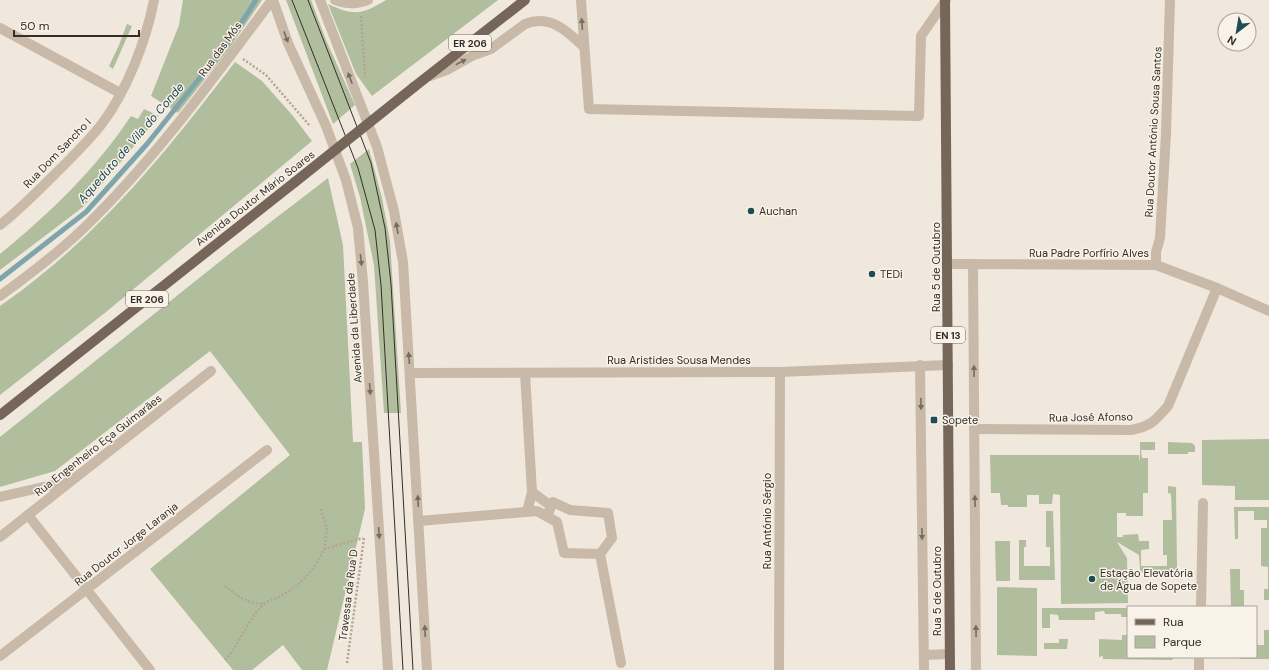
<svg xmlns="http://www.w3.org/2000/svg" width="1269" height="670" font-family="'DM Sans',sans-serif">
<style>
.green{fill:#b0be9d}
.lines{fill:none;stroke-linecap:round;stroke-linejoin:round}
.stream{stroke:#7da5ab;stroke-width:5}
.path{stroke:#b3a493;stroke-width:2.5;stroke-dasharray:2 2;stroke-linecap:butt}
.minor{stroke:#c8b9a9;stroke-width:10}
.major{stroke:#76665a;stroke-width:10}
.tram{stroke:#352d28;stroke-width:1}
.major-bridge{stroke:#76665a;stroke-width:10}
.oneway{fill:#776c62}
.poi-dot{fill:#204c54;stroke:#f8f2e8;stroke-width:1.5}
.labels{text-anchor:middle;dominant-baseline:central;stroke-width:3;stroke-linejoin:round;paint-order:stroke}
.shield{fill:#f8f2e8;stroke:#706862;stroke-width:1}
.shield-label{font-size:10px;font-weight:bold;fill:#352d28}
.street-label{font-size:11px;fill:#352d28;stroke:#f8f2e8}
.poi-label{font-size:11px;fill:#352d28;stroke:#f8f2e8;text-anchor:start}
.water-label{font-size:12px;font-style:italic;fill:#204c54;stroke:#f8f2e8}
</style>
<rect width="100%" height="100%" fill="#f0e8dc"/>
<g class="green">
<path d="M 183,0 L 262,0 L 229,49 L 178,113 L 151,96 L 179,25 Z"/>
<path d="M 286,0 L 311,0 L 326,40 L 355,105 L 333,124 Z"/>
<path d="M 386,0 L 498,0 L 372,96 L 356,74 L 328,4 C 354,16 361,15 386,0 Z"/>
<path d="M 127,24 L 132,26 L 113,69 L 109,66 L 119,45 Z"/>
<path d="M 235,62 L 262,81 L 293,116 L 312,141 L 106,312 L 0,395 L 0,306 C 14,296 28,286 41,275 C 116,215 177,138 235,62 Z"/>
<path d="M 144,109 L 159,116 L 83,207 L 0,270 L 0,254 C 49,214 96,169 131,116 L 138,119 Z"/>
<path d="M 369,149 L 382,198 L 390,241 L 401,413 L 384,413 L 374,265 L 360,197 L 350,164 Z"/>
<path d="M 328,178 L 343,245 L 353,442 L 362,442 L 365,509 L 327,670 L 302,670 L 283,645 L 252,670 L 233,670 L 150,569 L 290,455 L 210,351 L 55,471 L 0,487 L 0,437 L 233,251 Z"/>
<path d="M 1269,439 L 1269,500 L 1235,500 L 1235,486 L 1202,485 L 1202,440 Z"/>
<path d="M 1140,442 L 1155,442 L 1155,450 L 1141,450 L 1142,458 L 1148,458 L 1148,493 L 1143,493 L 1143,516 L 1126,516 L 1126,513 L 1117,513 L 1117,537 L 1123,537 L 1123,535 L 1138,534 L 1139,541 L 1149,541 L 1149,549 L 1141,550 L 1141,566 L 1167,566 L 1167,555 L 1163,555 L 1163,520 L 1172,520 L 1171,494 L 1168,493 L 1168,486 L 1176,487 L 1177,570 L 1175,572 L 1142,572 L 1140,570 L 1139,555 L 1117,542 L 1127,558 L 1128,603 L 1061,604 L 1060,495 L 1053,494 L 1052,504 L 1039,504 L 1039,495 L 1027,495 L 1027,507 L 1008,507 L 1008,505 L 1001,505 L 1000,493 L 991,493 L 990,455 L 1139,455 L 1140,463 Z"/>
<path d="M 1168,442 L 1192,443 L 1195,446 L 1195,452 L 1188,452 L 1188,454 L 1168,454 Z"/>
<path d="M 1234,507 L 1269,507 L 1269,600 L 1264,600 L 1264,589 L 1268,589 L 1268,567 L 1261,566 L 1261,528 L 1267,528 L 1267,520 L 1254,520 L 1254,511 L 1238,511 L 1238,539 L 1235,539 Z"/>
<path d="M 1046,511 L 1053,511 L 1055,580 L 1019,580 L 1019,540 L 1026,540 L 1026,547 L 1024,547 L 1024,566 L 1050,566 L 1050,547 L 1046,547 Z"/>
<path d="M 995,541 L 1010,541 L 1010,581 L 996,581 Z"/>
<path d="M 1230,569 L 1240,569 L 1240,590 L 1244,590 L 1244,607 L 1231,607 Z"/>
<path d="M 997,587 L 1037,588 L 1037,656 L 997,655 Z"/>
<path d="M 1042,608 L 1128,608 L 1128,617 L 1121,617 L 1121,614 L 1105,614 L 1104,611 L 1095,612 L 1095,620 L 1059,620 L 1058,615 L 1050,614 L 1050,628 L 1042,628 Z"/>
<path d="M 1264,630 L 1269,630 L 1269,659 L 1241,659 L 1235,657 L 1256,657 L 1256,645 L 1264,645 Z"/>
<path d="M 1122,635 L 1128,635 L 1128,657 L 1174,657 L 1172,660 L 1103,659 L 1103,656 L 1099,657 L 1099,639 L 1122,640 Z"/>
<path d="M 1059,639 L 1068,639 L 1067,649 L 1044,649 L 1044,643 L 1059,643 Z"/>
</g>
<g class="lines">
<path class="stream" d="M 0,279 L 86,212 L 147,144 L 231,39 L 256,0"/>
<g class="path">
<path d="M 361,16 L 365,77"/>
<path d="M 243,59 L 266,75 L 310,126"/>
<path d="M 321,509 L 327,529 L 324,549"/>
<path d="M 225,586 C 237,596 247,603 263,604"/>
<path d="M 225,660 C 240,644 247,620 263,605 C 267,601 274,599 279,597 C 301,585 315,570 324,549 L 363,538"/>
<path d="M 347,663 L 364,538"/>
</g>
<g class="minor">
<path d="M 273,0 L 288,43 L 326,126 L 346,180 L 358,228 L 363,282 L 388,670"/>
<path d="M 320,0 L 377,147 L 394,211 L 403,262 L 427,670"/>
<path d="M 335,0 C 347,4 356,5 368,0"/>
<path d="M 581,0 L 589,109 L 919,116 L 921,36 L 946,0"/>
<path d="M 0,28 L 120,93"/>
<path d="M 430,76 L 447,70 L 474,55 L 491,49 L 525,24 C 550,14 567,31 584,47"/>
<path d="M 0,225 C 18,211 35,194 51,178 C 68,161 86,144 101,125 C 127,91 146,41 154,0"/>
<path d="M 948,264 L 1156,265 L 1217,288 L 1269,311"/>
<path d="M 973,265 L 976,670"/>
<path d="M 1156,265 L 1156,252 L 1160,238 L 1166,134 L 1170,0"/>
<path d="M 0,296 C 29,275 58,253 85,227 C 155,159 213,79 272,0"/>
<path d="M 920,365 L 924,670"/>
<path d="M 411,373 L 780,372 L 948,365"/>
<path d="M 525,373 L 532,492"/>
<path d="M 974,429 L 1131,430 C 1150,427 1156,420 1168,406 L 1217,288"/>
<path d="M 0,497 L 70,481"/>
<path d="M 527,512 L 532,492 L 551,506"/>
<path d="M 28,515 L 150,670"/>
<path d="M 547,516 L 553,502 L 570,510 L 608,513 L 612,538 L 600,554"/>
<path d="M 419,521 L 537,511 L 557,522 L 564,553 L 600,554 L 621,663"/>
<path d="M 0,537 L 211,371"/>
<path d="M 1201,607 L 1203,503"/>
<path d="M 924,655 L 949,654"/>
<path d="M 0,656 L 267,450"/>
<path d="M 779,670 L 780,372"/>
<path d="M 1199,670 L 1199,657"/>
</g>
<g class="major">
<path d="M 945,0 L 950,670"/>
<path d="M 414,87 L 525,0"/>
<path d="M 0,415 L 295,182"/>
</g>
<g class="tram">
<path d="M 292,0 L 358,168 L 375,230 L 381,285 L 403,670"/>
<path d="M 308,0 L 371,163 L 385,228 L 391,284 L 413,670"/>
</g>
<path class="major-bridge" d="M 295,182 L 414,87"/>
</g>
<defs><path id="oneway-solid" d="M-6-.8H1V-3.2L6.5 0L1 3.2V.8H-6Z"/></defs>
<g class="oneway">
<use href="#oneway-solid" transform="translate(582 24) rotate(-94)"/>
<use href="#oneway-solid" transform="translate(286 37) rotate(70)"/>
<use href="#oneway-solid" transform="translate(461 62) rotate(-28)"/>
<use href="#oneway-solid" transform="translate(350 78) rotate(-111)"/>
<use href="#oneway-solid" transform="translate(397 228) rotate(-100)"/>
<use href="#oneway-solid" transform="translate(361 260) rotate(84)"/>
<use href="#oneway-solid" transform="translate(409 358) rotate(-94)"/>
<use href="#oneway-solid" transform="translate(974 371) rotate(-90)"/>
<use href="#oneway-solid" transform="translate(370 389) rotate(86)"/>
<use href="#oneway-solid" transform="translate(921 404) rotate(89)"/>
<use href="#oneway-solid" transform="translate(418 501) rotate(-93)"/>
<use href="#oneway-solid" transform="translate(975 501) rotate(-91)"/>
<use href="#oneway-solid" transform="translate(379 533) rotate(86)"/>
<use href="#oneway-solid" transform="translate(922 534) rotate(89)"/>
<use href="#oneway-solid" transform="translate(425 631) rotate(-93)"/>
<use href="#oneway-solid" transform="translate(976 631) rotate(-91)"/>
</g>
<g class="poi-dot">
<circle cx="751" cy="211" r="4"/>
<circle cx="872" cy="274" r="4"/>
<rect x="930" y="416" width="8" height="8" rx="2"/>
<circle cx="1092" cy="579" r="4"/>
</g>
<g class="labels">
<g class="shield">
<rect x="449" y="35" width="42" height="16" rx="3"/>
<rect x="126" y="291" width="42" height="16" rx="3"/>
<rect x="931" y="327" width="34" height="16" rx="3"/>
</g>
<g class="shield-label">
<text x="470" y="43">ER 206</text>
<text x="147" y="299">ER 206</text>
<text x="948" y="335">EN 13</text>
</g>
<g class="street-label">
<text transform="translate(220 49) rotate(-54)">Rua das Mós</text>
<text transform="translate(1153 132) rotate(-87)">Rua Doutor António Sousa Santos</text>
<text transform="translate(57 153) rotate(-46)">Rua Dom Sancho I</text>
<text transform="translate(255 198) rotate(-38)">Avenida Doutor Mário Soares</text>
<text x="1089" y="253">Rua Padre Porfírio Alves</text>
<text transform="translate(936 267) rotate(-90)">Rua 5 de Outubro</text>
<text transform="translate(354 328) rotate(-94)">Avenida da Liberdade</text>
<text x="679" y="360">Rua Aristides Sousa Mendes</text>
<text transform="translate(1091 417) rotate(-1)">Rua José Afonso</text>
<text transform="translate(98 445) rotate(-38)">Rua Engenheiro Eça Guimarães</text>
<text transform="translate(767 521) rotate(-90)">Rua António Sérgio</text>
<text transform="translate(126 544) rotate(-38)">Rua Doutor Jorge Laranja</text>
<text transform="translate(937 591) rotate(-90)">Rua 5 de Outubro</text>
<text transform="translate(348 595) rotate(-83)">Travessa da Rua D</text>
</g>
<g class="poi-label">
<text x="759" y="211">Auchan</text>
<text x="880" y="274">TEDi</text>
<text x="942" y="420">Sopete</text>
<text x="1100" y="573">Estação Elevatória<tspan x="1100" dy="13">de Água de Sopete</tspan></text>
</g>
<g class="water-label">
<text transform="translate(131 143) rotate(-49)">Aqueduto de Vila do Conde</text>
</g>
</g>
<rect x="1127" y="606" width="130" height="52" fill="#f8f2e8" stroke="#aaa39b"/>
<rect x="1135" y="619" width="20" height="6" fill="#76665a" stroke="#aaa39b"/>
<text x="1163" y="626" font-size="12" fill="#352d28">Rua</text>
<rect x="1135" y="636" width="20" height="12" fill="#b0be9d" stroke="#aaa39b"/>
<text x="1163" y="646" font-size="12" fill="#352d28">Parque</text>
<g transform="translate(1237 32) rotate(211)"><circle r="19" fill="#f8f2e8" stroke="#aaa39b"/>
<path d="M0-3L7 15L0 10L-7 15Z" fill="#204c54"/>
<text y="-6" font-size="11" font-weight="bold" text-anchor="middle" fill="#352d28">N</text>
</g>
<path d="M14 30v6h125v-6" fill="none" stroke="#352d28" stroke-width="2"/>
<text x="20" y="30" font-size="12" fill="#352d28" stroke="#f8f2e8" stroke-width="3" paint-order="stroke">50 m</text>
</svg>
